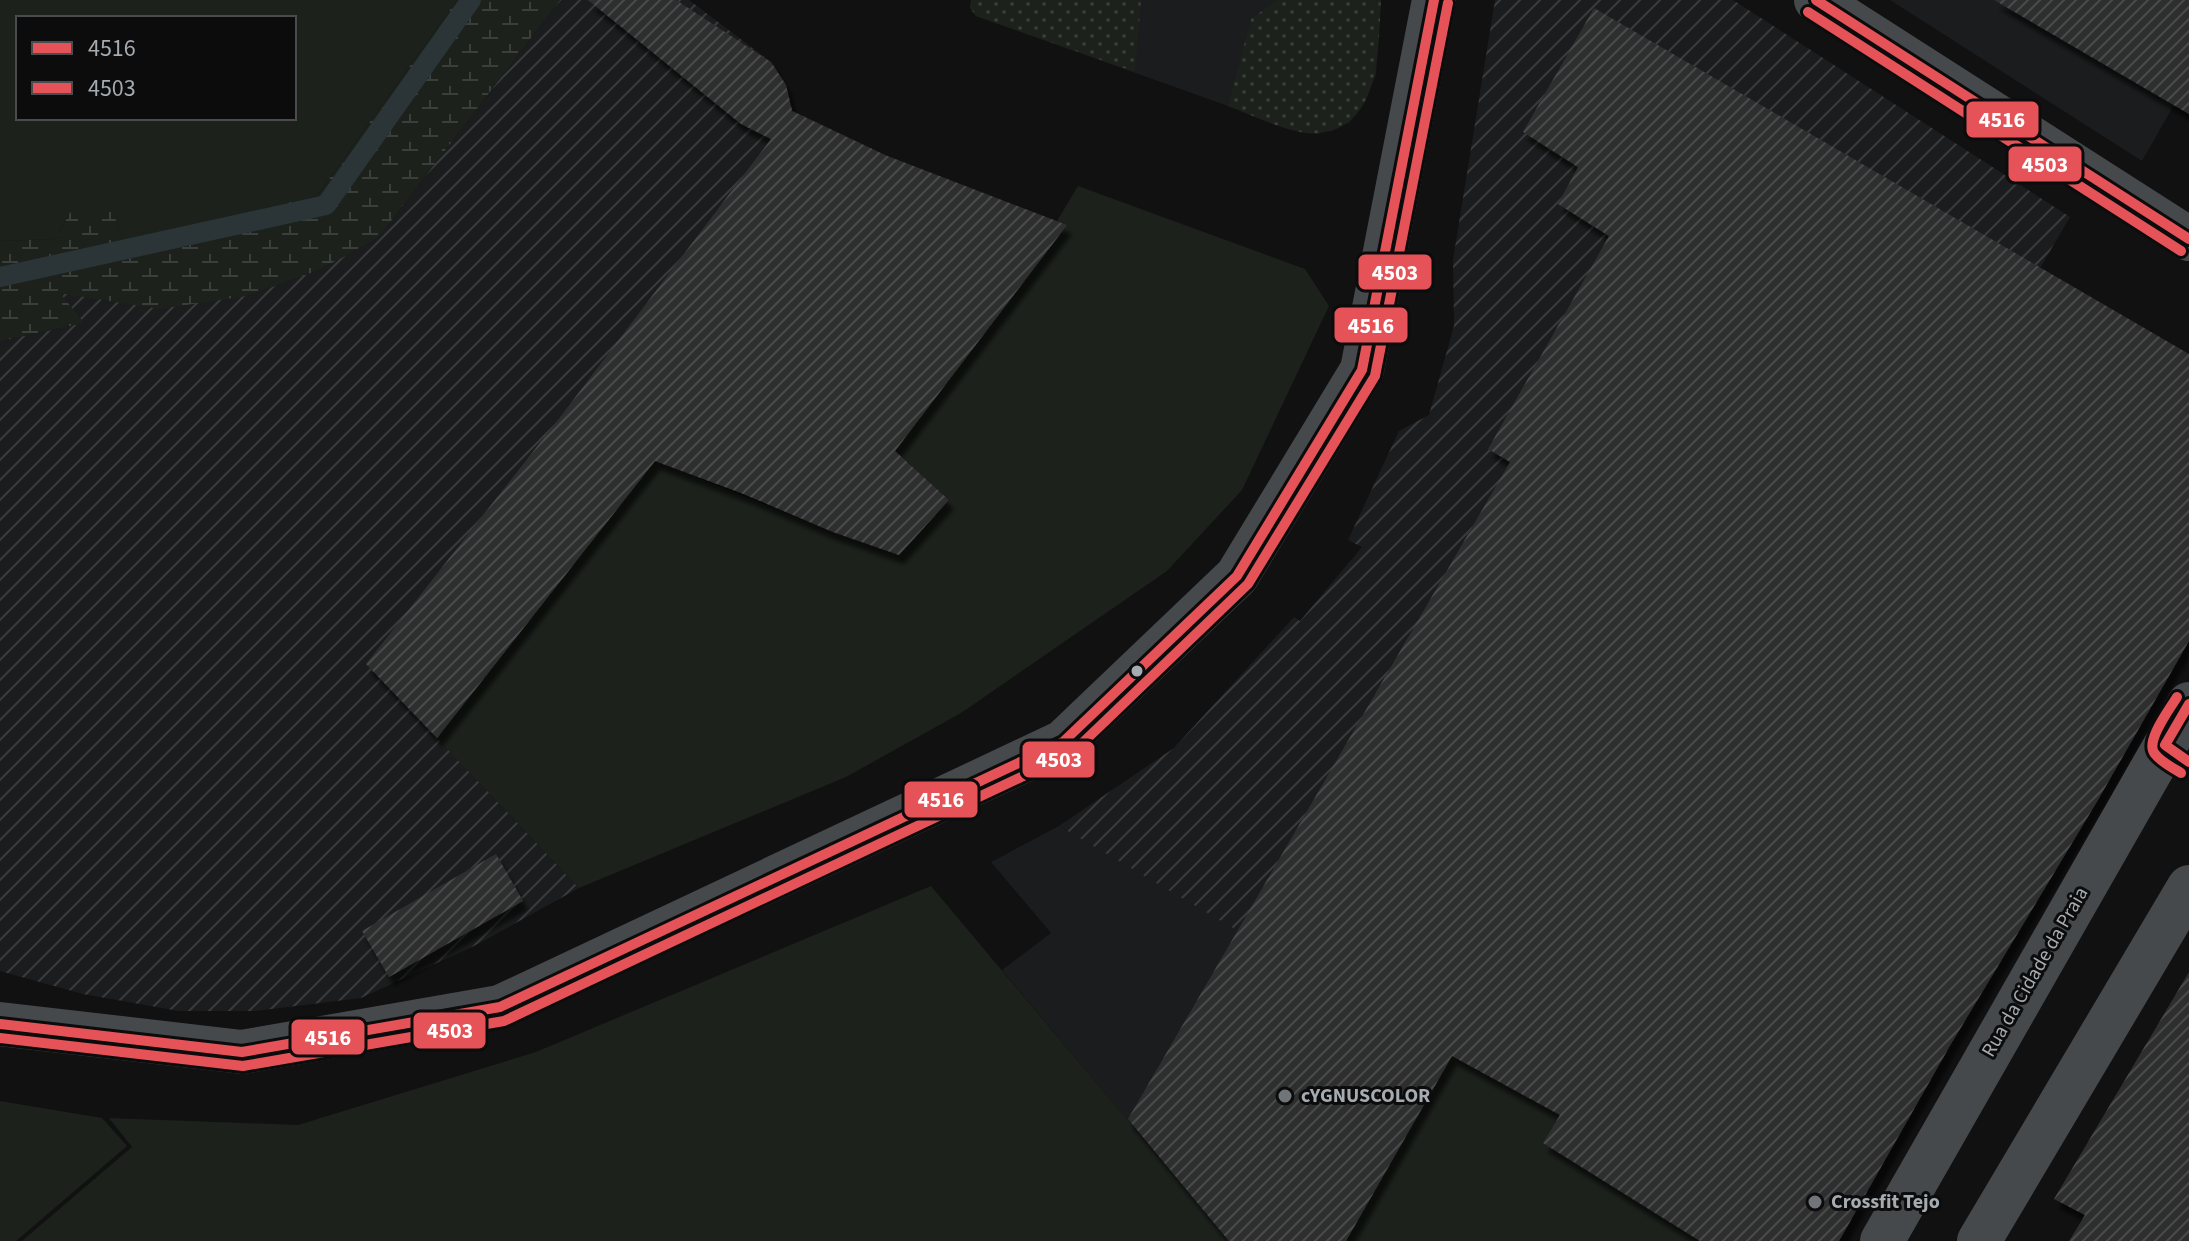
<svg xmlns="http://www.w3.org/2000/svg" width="2189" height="1241" font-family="'Source Sans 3',sans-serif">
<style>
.built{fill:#1b1c1d}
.industrial{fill:url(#industrial-furrows)}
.grass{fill:#1c211c;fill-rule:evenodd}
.wetland{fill:url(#wetland-marsh)}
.garden{fill:url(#garden-dots)}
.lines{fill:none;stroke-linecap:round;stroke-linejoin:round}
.stream{stroke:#2b3437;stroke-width:20}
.building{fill:url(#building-hatch);filter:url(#shadow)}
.minor{stroke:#46494b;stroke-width:44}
.bus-1-casing{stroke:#0c0c0d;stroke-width:16}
.bus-2-casing{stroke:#0c0c0d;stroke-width:16}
.bus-1{stroke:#e55358;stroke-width:10}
.bus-2{stroke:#e55358;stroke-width:10}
.bus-dot{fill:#a4abb1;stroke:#0c0c0d;stroke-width:3}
.poi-dot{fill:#717579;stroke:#0c0c0d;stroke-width:3}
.labels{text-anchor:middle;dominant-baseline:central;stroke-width:6;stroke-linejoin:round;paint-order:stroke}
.street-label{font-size:20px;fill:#a4abb1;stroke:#0c0c0d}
.poi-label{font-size:20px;font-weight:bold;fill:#a4abb1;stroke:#0c0c0d;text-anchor:start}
.line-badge{stroke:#0c0c0d;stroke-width:3}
.badge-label{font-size:22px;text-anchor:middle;font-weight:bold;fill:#fff}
</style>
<defs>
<pattern id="industrial-furrows" width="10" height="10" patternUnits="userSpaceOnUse" patternTransform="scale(2)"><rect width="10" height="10" fill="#1b1c1d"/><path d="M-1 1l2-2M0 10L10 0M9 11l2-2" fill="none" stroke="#393a3b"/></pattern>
<pattern id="wetland-marsh" width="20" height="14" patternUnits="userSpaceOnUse" patternTransform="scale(2)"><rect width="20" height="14" fill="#1c211c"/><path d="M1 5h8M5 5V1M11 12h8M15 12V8" fill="none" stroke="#3a3f3b"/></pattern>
<pattern id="garden-dots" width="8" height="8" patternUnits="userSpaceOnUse" patternTransform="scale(2)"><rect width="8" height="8" fill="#1c211c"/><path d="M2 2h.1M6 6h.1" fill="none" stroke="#3a3f3b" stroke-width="1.8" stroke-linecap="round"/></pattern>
<pattern id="building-hatch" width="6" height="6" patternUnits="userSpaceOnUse" patternTransform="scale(2)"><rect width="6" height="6" fill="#2d2e2f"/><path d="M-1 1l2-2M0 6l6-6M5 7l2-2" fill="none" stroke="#484a4b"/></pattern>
<filter id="shadow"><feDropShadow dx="5" dy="9" stdDeviation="2" flood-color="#0009"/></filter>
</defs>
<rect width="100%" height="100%" fill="#111112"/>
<g class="built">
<path d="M 971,0 L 1381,0 L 1376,75 L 1364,103 L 1349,123 L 1318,134 L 1292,129 L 976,16 L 970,8 Z"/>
<path d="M 1890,0 L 2189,0 L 2174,105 L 2142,161 Z"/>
<path d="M 1059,826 L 1239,930 L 1346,1241 L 1228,1241 L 1002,970 L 1051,933 L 991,862 Z"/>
</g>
<g class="industrial">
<path d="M 560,0 L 689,0 L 771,62 L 786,85 L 793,111 L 885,155 L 655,461 L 438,738 L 579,888 L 474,946 L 361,998 L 255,1011 L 179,1011 L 83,994 L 0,971 L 0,341 L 84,323 L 59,293 L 247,296 L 319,270 L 378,238 Z"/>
<path d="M 1495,0 L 1733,0 L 2070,217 L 1835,617 L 1568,1120 L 1452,1056 L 1059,826 L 1174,748 L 1294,617 L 1300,621 L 1362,547 L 1348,540 L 1399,431 L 1429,415 L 1454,326 L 1453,260 Z"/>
</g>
<g class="grass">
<path d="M 0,0 L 457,0 L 317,196 L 123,242 L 113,211 L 71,211 L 55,239 L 0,241 ZM 18,18 L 294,18 L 294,118 L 18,118 Z"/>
<path d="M 1078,186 L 1305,269 L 1329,306 L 1242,490 L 1167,571 L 961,713 L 846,777 L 579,888 L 437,738 L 655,461 C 736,492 816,527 899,555 L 949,500 L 895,451 L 1066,225 L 1057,221 Z"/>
<path d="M 931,886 L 1229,1241 L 22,1241 L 132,1147 L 109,1118 L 298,1125 L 536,1052 Z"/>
<path d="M 1452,1056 L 1790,1241 L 1346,1241 Z"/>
<path d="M 0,1101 L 102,1118 L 127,1146 L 16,1241 L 0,1241 Z"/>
</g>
<path class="wetland" d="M 457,0 L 560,0 L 378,238 L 319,270 L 247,296 L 159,309 L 60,293 L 84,323 L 0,341 L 0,241 L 55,239 L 71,211 L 113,211 L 123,241 L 317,196 Z"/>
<g class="garden">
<path d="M 971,0 L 1141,0 L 1135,72 L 976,16 L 970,8 Z"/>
<path d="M 1277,0 L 1381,0 C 1378,46 1382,128 1318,133 C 1294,136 1252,115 1228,106 L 1251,19 Z"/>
</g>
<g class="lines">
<path class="stream" d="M 0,277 L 326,205 L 471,0"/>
</g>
<g class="building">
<path d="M 588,0 L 676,0 L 771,62 L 786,85 L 792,111 L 885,155 L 1067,225 L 895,451 L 949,500 L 899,555 L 833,532 L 741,493 L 655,461 L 437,738 L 366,664 L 561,416 L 771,139 L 741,124 Z"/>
<path d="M 1994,0 L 2189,0 L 2189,114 Z"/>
<path d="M 1594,8 L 2189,354 L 2189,641 L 2098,800 L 1951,1044 L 1839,1241 L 1700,1241 L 1543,1143 L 1560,1115 L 1452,1056 L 1346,1241 L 1229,1241 L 1128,1119 L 1510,462 L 1488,449 L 1609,236 L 1558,204 L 1578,167 L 1523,132 Z"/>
<path d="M 496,854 L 523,901 L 389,977 L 362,931 Z"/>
<path d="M 2189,972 L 2189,1241 L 2069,1241 L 2085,1215 L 2054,1199 Z"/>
</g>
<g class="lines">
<g class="minor">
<path d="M 1816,0 L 2189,239"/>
<path d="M 0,1024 L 242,1052 L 500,1007 L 1063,742 L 1237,576 L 1362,370 L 1434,0"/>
<path d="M 1882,1241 L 2189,704"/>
<path d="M 1979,1241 L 2189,887"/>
</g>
<defs>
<g id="bus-1">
<path d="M 1816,0 L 2189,239"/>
<path d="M 2189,704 L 2165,745 L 2189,762"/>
<path d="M 0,1024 L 242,1052 L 500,1007 L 1063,742 L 1237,576 L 1362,370 L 1434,0"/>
</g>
<g id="bus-2">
<path d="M 1808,12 L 2181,251"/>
<path d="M 2177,697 C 2170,709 2144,742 2155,754 C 2161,762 2173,768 2181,773"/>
<path d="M 0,1038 L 243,1066 L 504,1021 L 1072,753 L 1248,584 L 1375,376 L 1448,3"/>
</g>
</defs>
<use href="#bus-1" class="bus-1-casing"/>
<use href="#bus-2" class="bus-2-casing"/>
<use href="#bus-1" class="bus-1"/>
<use href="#bus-2" class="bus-2"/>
</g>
<circle class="bus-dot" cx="1137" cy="671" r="7"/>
<g class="poi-dot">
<circle cx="1285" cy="1096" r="8"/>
<circle cx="1815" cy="1202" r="8"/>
</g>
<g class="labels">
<g class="street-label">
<text transform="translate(2035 972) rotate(-60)">Rua da Cidade da Praia</text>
</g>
<g class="poi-label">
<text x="1301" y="1096">cYGNUSCOLOR</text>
<text x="1831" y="1202">Crossfit Tejo</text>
</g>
</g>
<g class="line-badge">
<rect x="1965" y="100" width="75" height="39" rx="8" fill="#e55358"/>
<rect x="2007" y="145" width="76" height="38" rx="8" fill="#e55358"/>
<rect x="1357" y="253" width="76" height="38" rx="8" fill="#e55358"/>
<rect x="1333" y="306" width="76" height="38" rx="8" fill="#e55358"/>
<rect x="1021" y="740" width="75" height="39" rx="8" fill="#e55358"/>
<rect x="903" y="780" width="76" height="39" rx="8" fill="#e55358"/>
<rect x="412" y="1011" width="75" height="39" rx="8" fill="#e55358"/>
<rect x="290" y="1018" width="76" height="38" rx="8" fill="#e55358"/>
</g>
<g class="badge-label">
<text x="2002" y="127">4516</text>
<text x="2045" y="172">4503</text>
<text x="1395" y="280">4503</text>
<text x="1371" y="333">4516</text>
<text x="1059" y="767">4503</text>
<text x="941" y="807">4516</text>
<text x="450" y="1038">4503</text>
<text x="328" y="1045">4516</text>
</g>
<rect x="16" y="16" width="280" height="104" fill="#0c0c0d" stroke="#494c4f" stroke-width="2"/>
<rect x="32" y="42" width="40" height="12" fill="#e55358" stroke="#494c4f" stroke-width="2"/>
<text x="88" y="56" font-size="24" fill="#a4abb1">4516</text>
<rect x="32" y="82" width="40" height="12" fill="#e55358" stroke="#494c4f" stroke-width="2"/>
<text x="88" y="96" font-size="24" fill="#a4abb1">4503</text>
</svg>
